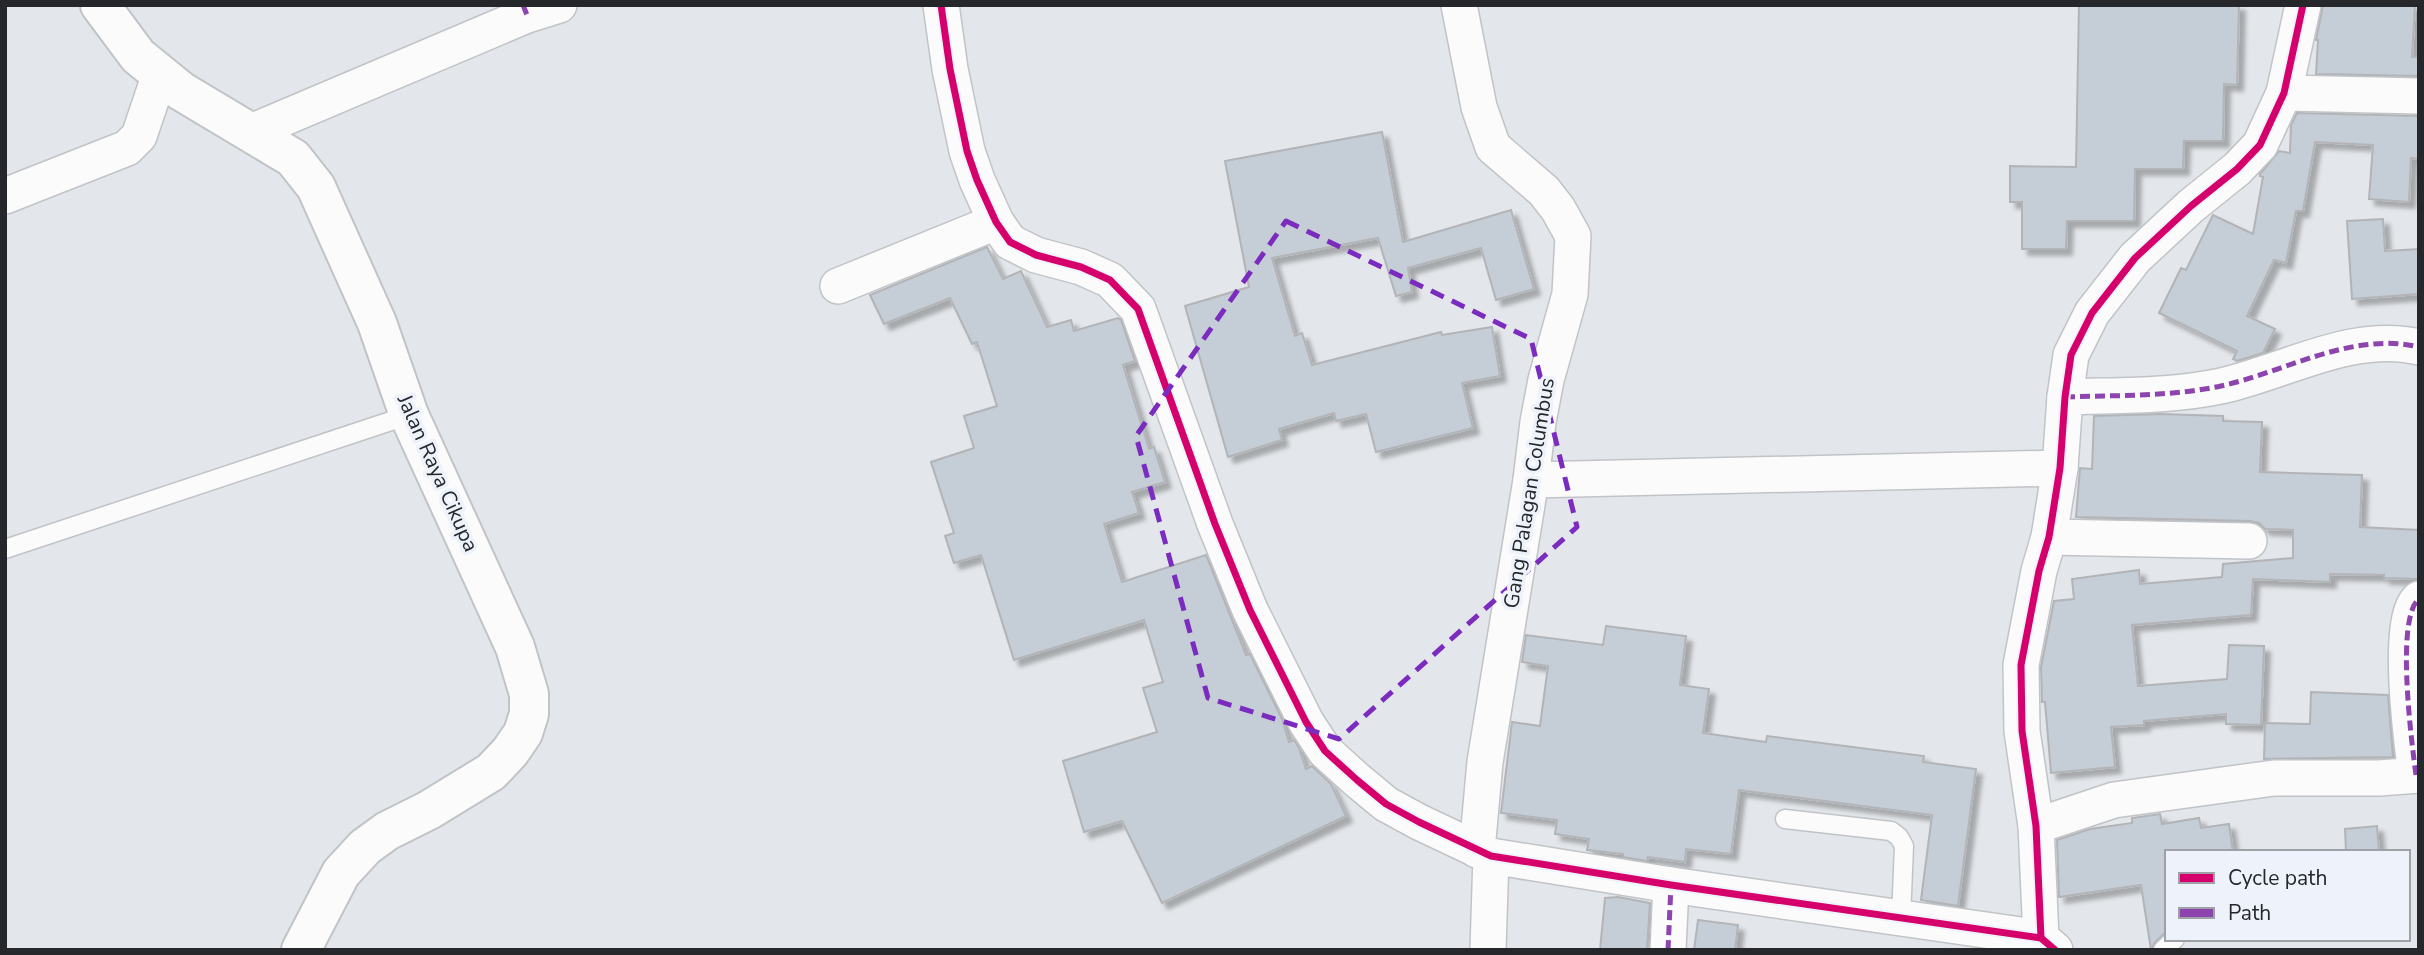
<svg xmlns="http://www.w3.org/2000/svg" width="2424" height="955" font-family="'Nunito Sans',sans-serif">
<style>
.building{fill:#c5cdd6;stroke:#b2b4b7;stroke-width:2;filter:url(#shadow)}
.lines{fill:none;stroke-linecap:round;stroke-linejoin:round}
.service-casing{stroke:#c1c4c7;stroke-width:21}
.minor-casing{stroke:#c1c4c7;stroke-width:38}
.secondary-casing{stroke:#c1c4c7;stroke-width:42}
.service{stroke:#fbfbfc;stroke-width:18}
.minor{stroke:#fbfbfc;stroke-width:35}
.secondary{stroke:#fbfbfc;stroke-width:38}
.quiet{stroke:#8e44ad;stroke-width:5;stroke-dasharray:10 5;stroke-linecap:butt}
.cycleway-casing{stroke:#eef3fb;stroke-width:11}
.cycleway{stroke:#d6006c;stroke-width:7}
.marked{fill:none;stroke:#7b2cbf;stroke-width:5;stroke-dasharray:14 9;stroke-linejoin:round}
.labels{text-anchor:middle;dominant-baseline:central;stroke-width:7;stroke-linejoin:round;paint-order:stroke}
.street-label{font-size:21px;fill:#25272a;stroke:#eef3fb}
</style>
<defs>
<filter id="shadow"><feDropShadow dx="6" dy="6" stdDeviation="2" flood-color="#0004"/></filter>
</defs>
<rect width="100%" height="100%" fill="#e3e6ea"/>
<g class="building">
<path d="M 2079,5 L 2239,5 L 2237,85 L 2224,84 L 2223,141 L 2184,141 L 2183,169 L 2135,169 L 2134,221 L 2067,221 L 2066,249 L 2022,249 L 2022,202 L 2010,202 L 2010,166 L 2076,167 Z"/>
<path d="M 2323,5 L 2415,5 L 2412,57 L 2419,57 L 2419,76 L 2316,74 L 2318,40 L 2316,40 Z"/>
<path d="M 2297,113 L 2419,116 L 2419,159 L 2411,158 L 2409,202 L 2369,199 L 2373,145 L 2315,142 L 2303,211 L 2296,211 L 2286,263 L 2274,260 L 2247,316 L 2275,329 L 2263,353 L 2237,361 L 2233,359 L 2237,351 L 2159,313 L 2181,268 L 2186,270 L 2213,215 L 2253,234 L 2263,177 L 2260,176 L 2260,174 L 2279,151 L 2290,153 L 2291,125 Z"/>
<path d="M 1382,132 L 1403,242 L 1511,210 L 1534,289 L 1496,300 L 1481,248 L 1408,268 L 1412,292 L 1396,296 L 1378,238 L 1272,258 L 1295,336 L 1302,333 L 1312,365 L 1441,332 L 1442,335 L 1492,327 L 1500,376 L 1462,383 L 1473,428 L 1376,452 L 1366,414 L 1336,421 L 1334,413 L 1279,429 L 1282,440 L 1228,457 L 1185,306 L 1249,287 L 1225,161 Z"/>
<path d="M 2383,219 L 2385,251 L 2419,249 L 2419,294 L 2352,299 L 2347,221 Z"/>
<path d="M 987,247 L 1003,279 L 1021,271 L 1047,327 L 1071,320 L 1074,331 L 1118,318 L 1121,320 L 1135,361 L 1123,365 L 1149,449 L 1154,447 L 1165,482 L 1132,492 L 1139,513 L 1104,524 L 1122,582 L 1206,555 L 1246,655 L 1250,654 L 1282,719 L 1289,742 L 1294,740 L 1299,748 L 1306,769 L 1312,766 L 1331,784 L 1346,816 L 1162,903 L 1122,821 L 1084,832 L 1063,761 L 1157,732 L 1143,688 L 1163,682 L 1144,620 L 1014,660 L 981,555 L 954,563 L 945,536 L 954,533 L 931,462 L 974,448 L 964,416 L 997,406 L 977,342 L 972,344 L 950,298 L 884,324 L 870,295 Z"/>
<path d="M 2160,414 L 2223,416 L 2223,421 L 2262,422 L 2260,472 L 2362,475 L 2360,527 L 2419,530 L 2419,579 L 2384,578 L 2384,575 L 2330,574 L 2330,582 L 2253,579 L 2251,615 L 2132,625 L 2138,686 L 2227,679 L 2229,645 L 2264,646 L 2261,725 L 2226,724 L 2226,714 L 2144,721 L 2144,725 L 2111,727 L 2115,767 L 2051,773 L 2045,702 L 2042,702 L 2041,667 L 2054,601 L 2074,599 L 2072,579 L 2139,570 L 2140,584 L 2222,577 L 2223,564 L 2293,558 L 2293,530 L 2265,529 L 2259,523 L 2250,521 L 2076,517 L 2080,468 L 2092,469 L 2094,416 Z"/>
<path d="M 1606,626 L 1686,636 L 1680,685 L 1709,689 L 1703,733 L 1766,742 L 1767,736 L 1924,756 L 1923,762 L 1976,769 L 1958,906 L 1921,900 L 1932,815 L 1739,790 L 1731,854 L 1686,849 L 1685,862 L 1648,857 L 1647,861 L 1623,857 L 1623,854 L 1587,850 L 1589,839 L 1555,834 L 1557,820 L 1501,813 L 1512,722 L 1540,726 L 1548,666 L 1522,662 L 1526,635 L 1603,645 Z"/>
<path d="M 2311,692 L 2388,695 L 2393,757 L 2264,759 L 2265,723 L 2310,724 Z"/>
<path d="M 2160,814 L 2162,824 L 2199,818 L 2201,828 L 2229,824 L 2233,852 L 2167,852 L 2167,931 L 2155,942 L 2151,950 L 2141,885 L 2059,897 L 2057,840 L 2090,829 L 2132,823 L 2132,818 Z"/>
<path d="M 2377,826 L 2379,852 L 2346,852 L 2345,829 Z"/>
<path d="M 1618,897 L 1650,903 L 1647,950 L 1600,950 L 1605,898 Z"/>
<path d="M 1698,920 L 1738,925 L 1735,950 L 1694,950 Z"/>
</g>
<g class="lines">
<defs>
<g id="service">
<path d="M 5,549 L 409,415"/>
<path d="M 1785,819 L 1891,831 L 1899,837 L 1904,846 L 1901,918"/>
<path d="M 2163,950 L 2175,939"/>
</g>
<g id="minor">
<path d="M 941,5 L 950,69 L 967,151 L 977,180 L 996,222 L 1010,242 L 1036,255 L 1081,267 L 1110,280 L 1138,309 L 1215,524 L 1250,610 L 1306,722 L 1325,751 L 1357,780 L 1386,804 L 1419,822 L 1491,856 L 1671,885 L 2041,938"/>
<path d="M 1459,5 L 1479,107 L 1493,147 L 1544,191 L 1558,209 L 1573,236 L 1570,294 L 1546,380 L 1538,422 L 1531,480 L 1485,762 L 1477,850"/>
<path d="M 2284,93 L 2419,96"/>
<path d="M 251,132 L 527,15 L 559,5"/>
<path d="M 5,196 L 127,148 L 139,136 L 160,74"/>
<path d="M 838,286 L 996,222"/>
<path d="M 2065,397 C 2117,395 2169,397 2221,386 C 2285,372 2352,331 2419,347"/>
<path d="M 1531,480 L 2060,468"/>
<path d="M 2049,537 L 2249,541"/>
<path d="M 2416,775 C 2412,745 2395,618 2419,599"/>
<path d="M 2036,826 L 2114,800 L 2274,778 L 2379,778 L 2419,775"/>
<path d="M 1488,950 L 1491,856"/>
<path d="M 1668,950 L 1671,885"/>
<path d="M 2055,950 L 2041,938 L 2036,826 L 2022,731 L 2021,665 L 2039,571 L 2049,537 L 2060,468 L 2065,397 L 2071,355 L 2092,313 L 2135,258 L 2191,206 L 2237,169 L 2260,145 L 2284,93 L 2303,5"/>
</g>
<path id="secondary" d="M 100,5 L 138,56 L 181,91 L 293,158 L 316,187 L 377,323 L 409,415 L 515,647 L 529,694 L 529,714 L 523,733 L 510,752 L 491,772 L 429,810 L 387,831 L 365,847 L 341,873 L 301,950"/>
</defs>
<use href="#service" class="service-casing"/>
<use href="#minor" class="minor-casing"/>
<use href="#secondary" class="secondary-casing"/>
<use href="#service" class="service"/>
<use href="#minor" class="minor"/>
<use href="#secondary" class="secondary"/>
<g class="quiet">
<path d="M 523,5 L 527,15"/>
<path d="M 2065,397 C 2117,395 2169,397 2221,386 C 2285,372 2352,331 2419,347"/>
<path d="M 2416,775 C 2412,745 2395,618 2419,599"/>
<path d="M 1668,950 L 1671,885"/>
</g>
<defs>
<g id="cycleway">
<path d="M 941,5 L 950,69 L 967,151 L 977,180 L 996,222 L 1010,242 L 1036,255 L 1081,267 L 1110,280 L 1138,309 L 1215,524 L 1250,610 L 1306,722 L 1325,751 L 1357,780 L 1386,804 L 1419,822 L 1491,856 L 1671,885 L 2041,938"/>
<path d="M 2055,950 L 2041,938 L 2036,826 L 2022,731 L 2021,665 L 2039,571 L 2049,537 L 2060,468 L 2065,397 L 2071,355 L 2092,313 L 2135,258 L 2191,206 L 2237,169 L 2260,145 L 2284,93 L 2303,5"/>
</g>
</defs>
<use href="#cycleway" class="cycleway-casing"/>
<use href="#cycleway" class="cycleway"/>
</g>
<path class="marked" d="M 1286,221 L 1531,339 L 1577,527 L 1339,739 L 1208,698 L 1136,436 Z"/>
<g class="labels">
<g class="street-label">
<text transform="translate(438 473) rotate(66)">Jalan Raya Cikupa</text>
<text transform="translate(1529 493) rotate(-81)">Gang Palagan Columbus</text>
</g>
</g>
<rect width="2424" height="955" fill="none" stroke="#25272a" stroke-width="14"/>
<rect x="2165" y="850" width="245" height="91" fill="#eef3fb" stroke="#9ea1a7" stroke-width="2"/>
<rect x="2179" y="873" width="35" height="10" fill="#d6006c" stroke="#9ea1a7" stroke-width="2"/>
<text x="2228" y="885" font-size="21" fill="#25272a">Cycle path</text>
<rect x="2179" y="908" width="35" height="10" fill="#8e44ad" stroke="#9ea1a7" stroke-width="2"/>
<text x="2228" y="920" font-size="21" fill="#25272a">Path</text>
</svg>
